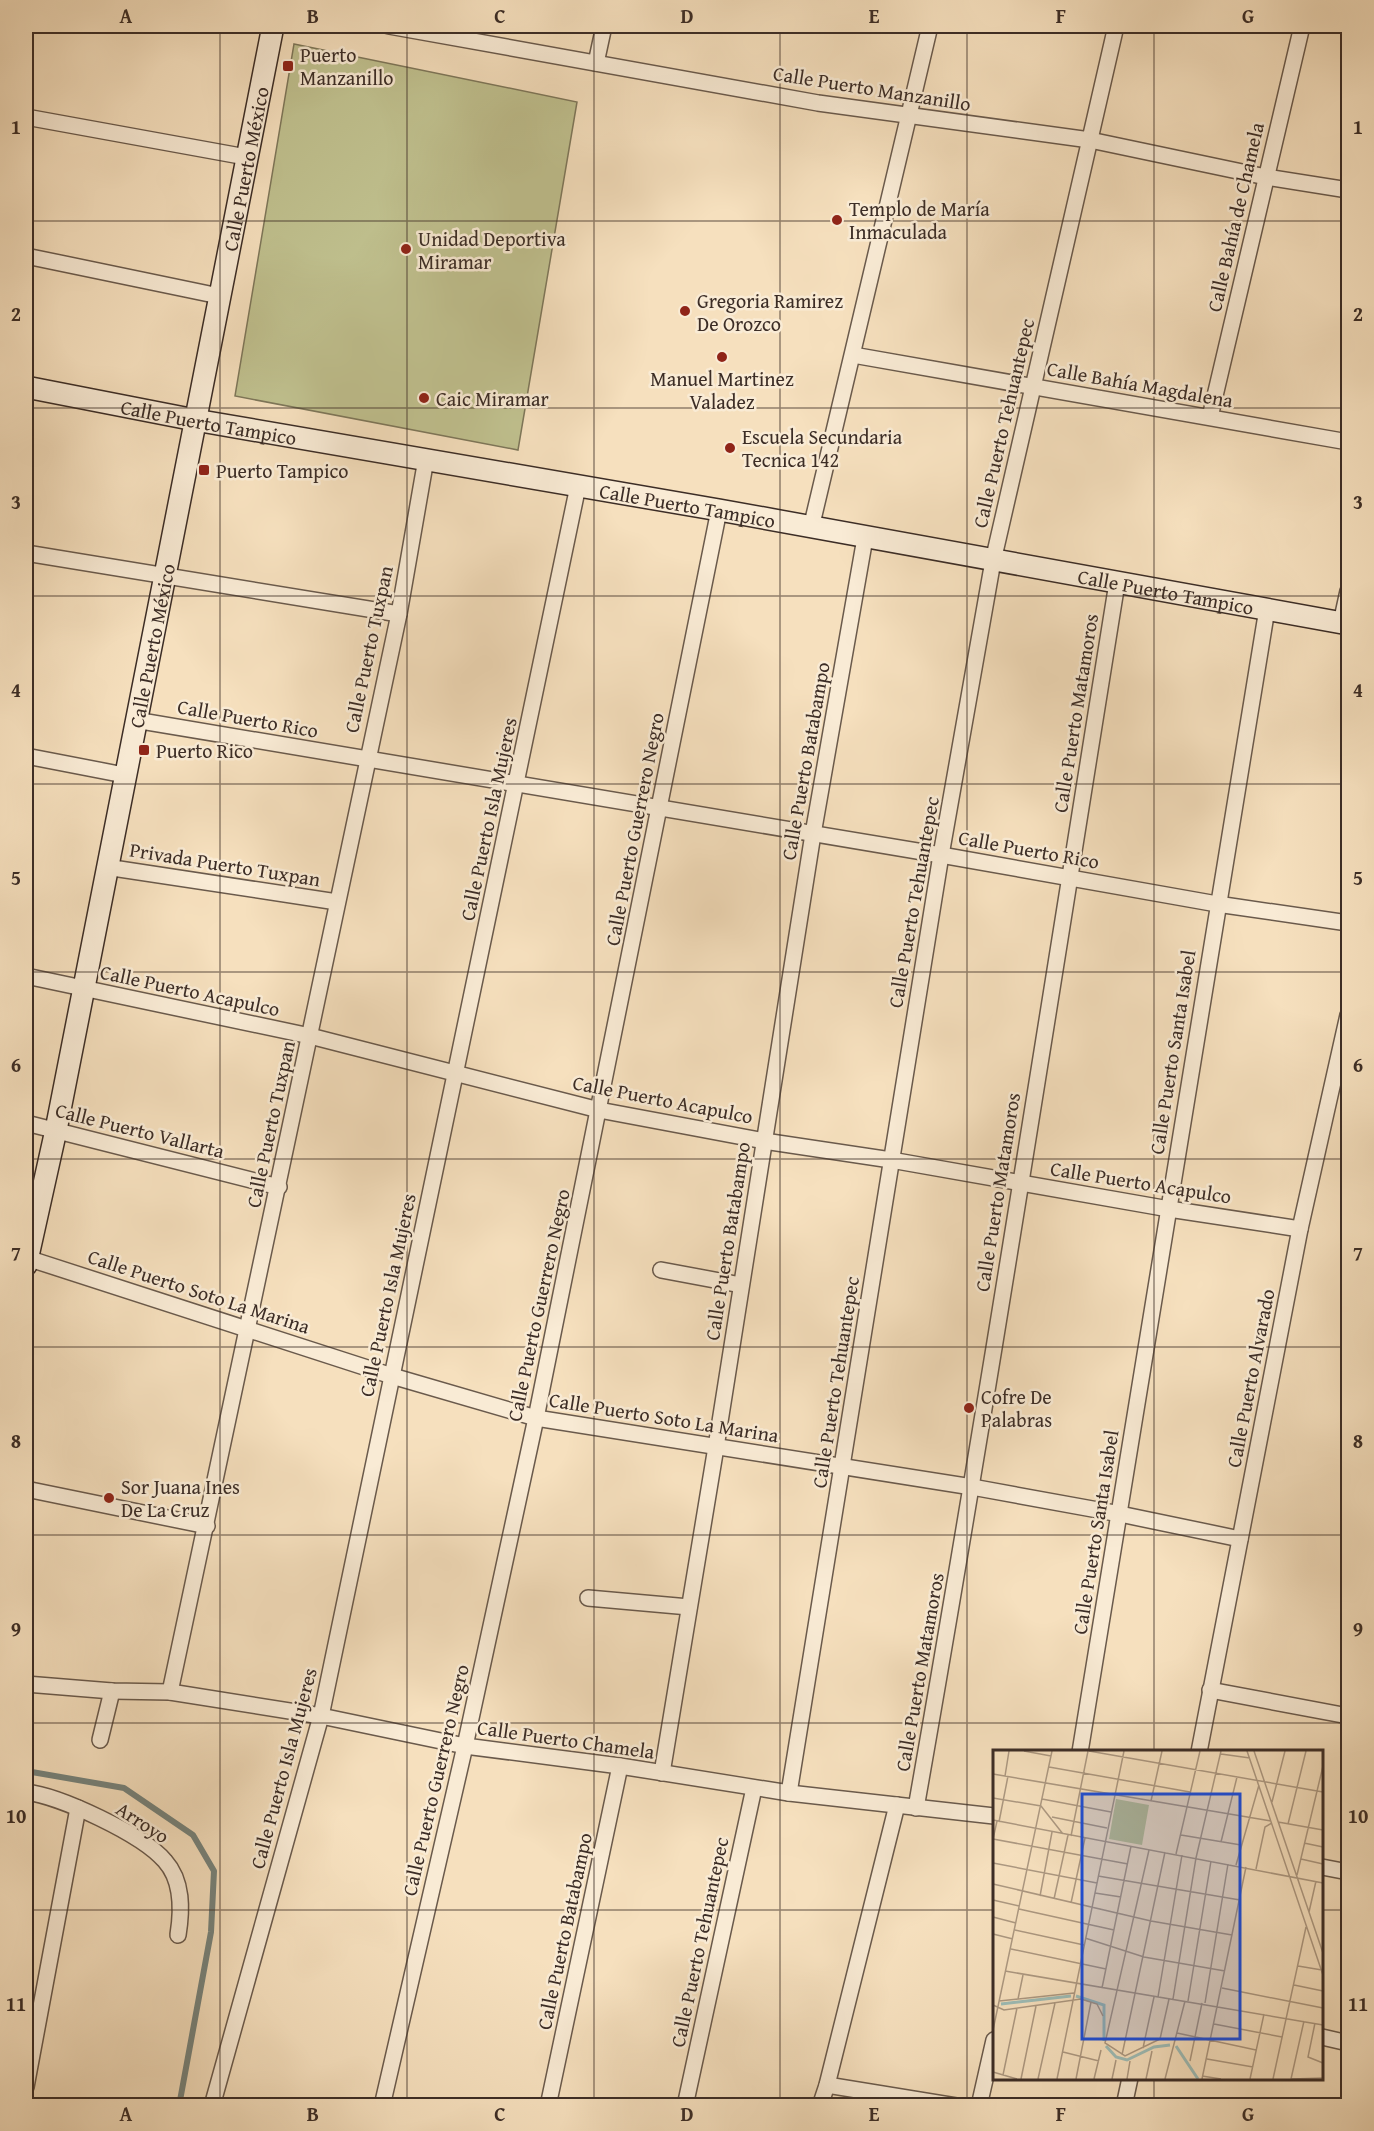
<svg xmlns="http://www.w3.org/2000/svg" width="1374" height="2131" font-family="'Gentium Book Plus',serif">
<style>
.green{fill:#c0c18f;stroke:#7e775a;stroke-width:1.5}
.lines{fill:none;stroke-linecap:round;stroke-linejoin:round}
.stream{stroke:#76837c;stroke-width:6}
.street-casing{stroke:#6a5a4c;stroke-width:18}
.secondary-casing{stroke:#3c2d26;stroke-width:24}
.street{stroke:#f9ebd5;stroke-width:15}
.secondary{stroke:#f9ebd5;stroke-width:21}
.grid{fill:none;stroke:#3c2d26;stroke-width:1.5;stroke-opacity:0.55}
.poi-dot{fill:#8f2418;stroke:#f9ebd5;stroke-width:2}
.labels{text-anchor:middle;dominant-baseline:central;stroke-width:5;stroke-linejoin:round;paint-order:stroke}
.poi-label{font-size:20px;fill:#3c2d26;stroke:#f9ebd5;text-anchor:start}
.street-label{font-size:20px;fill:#3c2d26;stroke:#f9ebd5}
.inset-river{fill:none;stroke:#9dbcb6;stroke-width:3}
.inset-road{fill:none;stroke:#ac9881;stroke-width:1.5}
.view{fill:#1d4ed8;fill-opacity:0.15;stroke:#1d4ed8;stroke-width:3}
.inset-edge{fill:none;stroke:#3c2d26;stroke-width:3}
.neatline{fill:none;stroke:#3c2d26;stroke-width:2}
.grid-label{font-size:20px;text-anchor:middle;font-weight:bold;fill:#3c2d26}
</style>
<rect width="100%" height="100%" fill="#f6e0be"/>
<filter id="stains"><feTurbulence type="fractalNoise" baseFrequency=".00333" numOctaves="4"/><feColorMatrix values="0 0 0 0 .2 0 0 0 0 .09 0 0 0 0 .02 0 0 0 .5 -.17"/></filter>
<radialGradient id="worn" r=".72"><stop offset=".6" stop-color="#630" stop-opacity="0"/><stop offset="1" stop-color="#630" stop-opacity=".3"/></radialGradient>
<path class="green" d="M 294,44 L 577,102 L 518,450 L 235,396 Z"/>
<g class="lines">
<path class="stream" d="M 26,1771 L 124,1788 L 193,1835 L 214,1871 L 211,1932 L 179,2106"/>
<defs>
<g id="street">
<path d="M 389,26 L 818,103 L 1090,140 L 1266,177 L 1348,190"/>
<path d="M 596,63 L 604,26"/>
<path d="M 26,117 L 246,157"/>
<path d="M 26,256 L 219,296"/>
<path d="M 853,355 L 1348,442"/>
<path d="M 1210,417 L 1302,26"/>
<path d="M 811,528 L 930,26"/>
<path d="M 26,553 L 399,614"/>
<path d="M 1341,623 L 1348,591"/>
<path d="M 135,720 L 941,855 L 1217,904 L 1348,923"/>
<path d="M 26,756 L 124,775"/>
<path d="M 106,867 L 337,902"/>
<path d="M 26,976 L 310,1036 L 599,1110 L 764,1141 L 891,1160 L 1169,1209 L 1300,1229"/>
<path d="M 26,1123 L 279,1187"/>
<path d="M 27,1258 L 392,1376 L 536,1418 L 972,1487 L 1120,1514 L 1240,1539"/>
<path d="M 661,1270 L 741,1285"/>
<path d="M 26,1489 L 207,1526"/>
<path d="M 588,1598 L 689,1607"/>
<path d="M 26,1684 L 112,1691 L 170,1692 L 321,1716 L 465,1746 L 620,1766 L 789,1793 L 994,1816"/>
<path d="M 1210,1690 L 1348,1716"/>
<path d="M 170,1692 L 399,614 L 426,459"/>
<path d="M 100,1740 L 112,1691"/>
<path d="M 1080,1752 C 1144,1371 1202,989 1267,609"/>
<path d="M 1199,1752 L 1300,1229 L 1348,1015"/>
<path d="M 662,1773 L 716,1447 L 813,834 L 865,538"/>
<path d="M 26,1792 C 60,1796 142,1834 165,1861 C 183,1881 182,1910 178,1935"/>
<path d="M 789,1793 L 941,855 L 993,561 L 1116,26"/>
<path d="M 916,1808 C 988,1400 1051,992 1117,583"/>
<path d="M 1322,1867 L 1348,1872"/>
<path d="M 1322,2037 L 1348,2043"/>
<path d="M 827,2085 L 956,2106"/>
<path d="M 26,2087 L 78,1808"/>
<path d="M 212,2106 L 321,1716 L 578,486"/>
<path d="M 382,2106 L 465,1746 L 536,1418 L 719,510"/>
<path d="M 548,2106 L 620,1766"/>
<path d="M 685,2106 L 754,1788"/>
<path d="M 820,2106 L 827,2085 L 897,1805"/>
<path d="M 979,2106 L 994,2040"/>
<path d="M 1124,2106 L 1130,2078"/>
</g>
<g id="secondary">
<path id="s1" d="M 26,387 L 195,420 L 719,510 L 1348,624"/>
<path id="s2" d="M 26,1265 L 56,1130 L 273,26"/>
</g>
</defs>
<use href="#street" class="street-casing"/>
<use href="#secondary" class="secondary-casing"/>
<use href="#street" class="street"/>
<use href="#secondary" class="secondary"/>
</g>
<path class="grid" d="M 220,26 L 220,2106M 407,26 L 407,2106M 594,26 L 594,2106M 780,26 L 780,2106M 967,26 L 967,2106M 1154,26 L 1154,1752M 26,221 L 1348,221M 26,408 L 1348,408M 26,596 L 1348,596M 26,784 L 1348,784M 26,972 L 1348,972M 26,1159 L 1348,1159M 26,1347 L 1348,1347M 26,1535 L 1348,1535M 26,1723 L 1348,1723M 26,1910 L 994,1910M 1322,1910 L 1348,1910M 1154,2078 L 1154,2106"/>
<g class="poi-dot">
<rect x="282" y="60" width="12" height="12" rx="3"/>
<circle cx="837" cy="220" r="6"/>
<circle cx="406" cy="249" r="6"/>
<circle cx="685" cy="311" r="6"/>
<circle cx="722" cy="357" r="6"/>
<circle cx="424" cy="398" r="6"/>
<circle cx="730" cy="448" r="6"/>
<rect x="198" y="464" width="12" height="12" rx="3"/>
<rect x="138" y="744" width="12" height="12" rx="3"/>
<circle cx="969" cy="1408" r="6"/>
<circle cx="109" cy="1498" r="6"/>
</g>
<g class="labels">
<g class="poi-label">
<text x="300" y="54">Puerto<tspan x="300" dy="23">Manzanillo</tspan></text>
<text x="849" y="208">Templo de María<tspan x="849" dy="23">Inmaculada</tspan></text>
<text x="418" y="238">Unidad Deportiva<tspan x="418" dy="23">Miramar</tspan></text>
<text x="697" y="300">Gregoria Ramirez<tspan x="697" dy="23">De Orozco</tspan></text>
<text x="722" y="378" text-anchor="middle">Manuel Martinez<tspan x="722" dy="23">Valadez</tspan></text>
<text x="436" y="398">Caic Miramar</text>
<text x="742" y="436">Escuela Secundaria<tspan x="742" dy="23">Tecnica 142</tspan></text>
<text x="216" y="470">Puerto Tampico</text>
<text x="156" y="750">Puerto Rico</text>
<text x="981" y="1396">Cofre De<tspan x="981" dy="23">Palabras</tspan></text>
<text x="121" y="1486">Sor Juana Ines<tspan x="121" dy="23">De La Cruz</tspan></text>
</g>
<g class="street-label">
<text transform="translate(872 88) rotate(9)">Calle Puerto Manzanillo</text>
<text stroke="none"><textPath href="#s2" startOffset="1118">Calle Puerto México</textPath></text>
<text transform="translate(1235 217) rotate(-77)">Calle Bahía de Chamela</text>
<text transform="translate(1140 384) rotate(10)">Calle Bahía Magdalena</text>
<text stroke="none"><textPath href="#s1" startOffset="186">Calle Puerto Tampico</textPath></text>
<text transform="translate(1003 423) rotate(-77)">Calle Puerto Tehuantepec</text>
<text stroke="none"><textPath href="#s1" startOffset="672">Calle Puerto Tampico</textPath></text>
<text stroke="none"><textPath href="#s1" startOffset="1158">Calle Puerto Tampico</textPath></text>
<text stroke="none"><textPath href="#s2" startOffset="632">Calle Puerto México</textPath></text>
<text transform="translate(368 649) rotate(-78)">Calle Puerto Tuxpan</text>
<text transform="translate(1075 713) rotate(-81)">Calle Puerto Matamoros</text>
<text transform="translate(248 718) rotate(10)">Calle Puerto Rico</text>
<text transform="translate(805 761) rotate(-80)">Calle Puerto Batabampo</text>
<text transform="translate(488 819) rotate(-78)">Calle Puerto Isla Mujeres</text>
<text transform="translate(634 829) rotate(-79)">Calle Puerto Guerrero Negro</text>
<text transform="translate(1029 849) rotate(10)">Calle Puerto Rico</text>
<text transform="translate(225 864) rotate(9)">Privada Puerto Tuxpan</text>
<text transform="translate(913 902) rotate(-80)">Calle Puerto Tehuantepec</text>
<text transform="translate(190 990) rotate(12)">Calle Puerto Acapulco</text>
<text transform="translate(1172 1052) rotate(-81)">Calle Puerto Santa Isabel</text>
<text transform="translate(663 1099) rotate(11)">Calle Puerto Acapulco</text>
<text transform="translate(270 1124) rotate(-78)">Calle Puerto Tuxpan</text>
<text transform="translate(140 1130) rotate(14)">Calle Puerto Vallarta</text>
<text transform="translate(1141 1182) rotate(9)">Calle Puerto Acapulco</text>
<text transform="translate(997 1192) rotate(-81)">Calle Puerto Matamoros</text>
<text transform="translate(727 1241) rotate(-81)">Calle Puerto Batabampo</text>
<text transform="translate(199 1291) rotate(18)">Calle Puerto Soto La Marina</text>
<text transform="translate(387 1295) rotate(-78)">Calle Puerto Isla Mujeres</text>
<text transform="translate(538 1305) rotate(-78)">Calle Puerto Guerrero Negro</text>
<text transform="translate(1250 1378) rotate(-79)">Calle Puerto Alvarado</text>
<text transform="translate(835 1382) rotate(-81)">Calle Puerto Tehuantepec</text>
<text transform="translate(664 1417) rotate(9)">Calle Puerto Soto La Marina</text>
<text transform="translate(1095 1532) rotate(-81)">Calle Puerto Santa Isabel</text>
<text transform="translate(919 1672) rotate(-80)">Calle Puerto Matamoros</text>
<text transform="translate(566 1739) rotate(8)">Calle Puerto Chamela</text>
<text transform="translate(283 1768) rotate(-75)">Calle Puerto Isla Mujeres</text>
<text transform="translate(435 1780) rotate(-77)">Calle Puerto Guerrero Negro</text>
<text transform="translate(143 1822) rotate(33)">Arroyo</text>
<text transform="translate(564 1931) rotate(-78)">Calle Puerto Batabampo</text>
<text transform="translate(699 1942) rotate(-78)">Calle Puerto Tehuantepec</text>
</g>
</g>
<g transform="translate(993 1750)">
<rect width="330" height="330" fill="#f6e0be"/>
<path d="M 123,49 L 156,55 L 149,95 L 116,89 Z" fill="#c0c18f"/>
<path class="inset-river" d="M 83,246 L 111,255 L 111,291M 8,254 L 78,246M 113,296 L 123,307 L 134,310 L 161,297 L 177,295M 183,296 L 205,329"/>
<path class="inset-road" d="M 31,1 L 58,6M 96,1 L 330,42M 254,1 L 330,225M 261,1 L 330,203M 228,4 L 257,8M 56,17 L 197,42M 0,24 L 278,71M 12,26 L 16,1M 0,48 L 48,56 L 70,84M 49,49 L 118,62M 158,51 L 169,1M 279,52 L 292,1M 59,67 L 114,78M 0,70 L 330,133M 6,72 L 15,26M 285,72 L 330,80M 295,74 L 313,1M 188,85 L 248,95M 78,86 L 95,1M 0,89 L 135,114M 0,89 L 4,71M 228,92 L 244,27M 311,93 L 330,97M 156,100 L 112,293 L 132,306 L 167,289M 183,104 L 207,1M 308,109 L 330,114M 0,113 L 104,133M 243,115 L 266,35M 263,119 L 272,77 L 279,73M 304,125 L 330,16M 105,126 L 247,150M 0,134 L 158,171 L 239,185M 102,143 L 128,147M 47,146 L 59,82M 61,149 L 75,85M 0,150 L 26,156M 78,153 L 92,88M 26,159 L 121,180M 316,162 L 323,131M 0,167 L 23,173M 22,180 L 91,195M 0,184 L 20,189M 92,188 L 151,207 L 232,221M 18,199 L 113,219M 305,216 L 329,220M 12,221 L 330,275M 301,235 L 330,241M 109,238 L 138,96M 229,238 L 330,258M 165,247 L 189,105M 25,249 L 30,225M 180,249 L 203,108 L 228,1M 6,251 L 81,243M 195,251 L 218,111M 212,253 L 235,114M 0,255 L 11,260 L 88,249 L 104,254 L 110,266M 322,273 L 315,307 L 330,313M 221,274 L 289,287M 0,280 L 59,1M 184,283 L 263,300M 167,289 L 176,249M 150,298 L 161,247M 70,302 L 106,311M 129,305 L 172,102M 214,309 L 260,317M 197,311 L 209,253M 0,322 L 24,329M 10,325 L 24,258M 209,326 L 228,329M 28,329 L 43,256M 45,329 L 62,253M 64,329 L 131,1M 83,329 L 98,252M 101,329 L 108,300M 119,329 L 123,310M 134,329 L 137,311M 153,329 L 159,301M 172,329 L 192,251M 209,329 L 253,117M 257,329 L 271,264M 280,329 L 313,177M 298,329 L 311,271M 299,329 L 330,328"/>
<path class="view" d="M 89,44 L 247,44 L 247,289 L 89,289 Z"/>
<rect width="330" height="330" class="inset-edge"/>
</g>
<rect width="1374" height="2131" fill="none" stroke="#f6e0be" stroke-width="66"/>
<rect x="33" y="33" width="1308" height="2065" class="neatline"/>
<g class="grid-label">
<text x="126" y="23">A</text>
<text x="313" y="23">B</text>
<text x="500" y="23">C</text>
<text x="687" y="23">D</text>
<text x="874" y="23">E</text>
<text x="1061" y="23">F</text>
<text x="1248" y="23">G</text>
<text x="16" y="134">1</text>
<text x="1358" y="134">1</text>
<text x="16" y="321">2</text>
<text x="1358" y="321">2</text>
<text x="16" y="509">3</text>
<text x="1358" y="509">3</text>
<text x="16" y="697">4</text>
<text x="1358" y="697">4</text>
<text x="16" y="885">5</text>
<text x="1358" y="885">5</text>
<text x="16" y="1072">6</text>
<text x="1358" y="1072">6</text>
<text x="16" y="1260">7</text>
<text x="1358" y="1260">7</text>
<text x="16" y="1448">8</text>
<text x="1358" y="1448">8</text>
<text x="16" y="1636">9</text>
<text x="1358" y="1636">9</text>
<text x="16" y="1823">10</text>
<text x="1358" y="1823">10</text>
<text x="16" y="2011">11</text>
<text x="1358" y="2011">11</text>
<text x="126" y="2121">A</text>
<text x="313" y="2121">B</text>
<text x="500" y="2121">C</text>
<text x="687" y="2121">D</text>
<text x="874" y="2121">E</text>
<text x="1061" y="2121">F</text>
<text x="1248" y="2121">G</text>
</g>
<rect width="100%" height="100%" filter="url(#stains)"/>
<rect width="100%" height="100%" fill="url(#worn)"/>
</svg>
